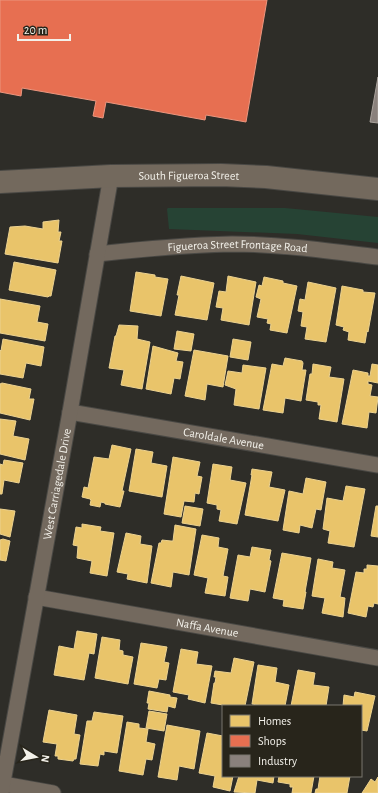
<svg xmlns="http://www.w3.org/2000/svg" width="378" height="793" font-family="'Alegreya Sans',sans-serif">
<style>
.green{fill:#264334}
.homes{fill:#e9c46a;stroke:#ecd290}
.shops{fill:#e76f51;stroke:#eb967f}
.industry{fill:#8a817c;stroke:#aaa39d}
.lines{fill:none;stroke-linecap:round;stroke-linejoin:round}
.minor-casing{stroke:#494844;stroke-width:17}
.primary-casing{stroke:#494844;stroke-width:24}
.minor{stroke:#73695e;stroke-width:15}
.primary{stroke:#73695d;stroke-width:22}
.labels{text-anchor:middle;dominant-baseline:central;stroke-width:4;stroke-linejoin:round;paint-order:stroke}
.street-label{font-size:12px;fill:#f3f1ea;stroke:#28251b}
</style>
<rect width="100%" height="100%" fill="#2e2d28"/>
<path class="green" d="M 168,208 L 285,208 L 378,217 L 378,243 L 297,234 L 169,229 L 167,209 Z"/>
<g class="homes">
<path d="M 59,220 L 58,232 L 61,232 L 59,241 L 62,241 L 58,263 L 5,254 L 10,227 L 25,226 L 43,229 L 43,222 Z"/>
<path d="M 14,262 L 56,270 L 51,296 L 49,296 L 48,297 L 9,290 Z"/>
<path d="M 136,272 L 155,275 L 155,277 L 168,279 L 161,316 L 130,311 Z"/>
<path d="M 181,276 L 214,283 L 207,320 L 175,315 L 179,295 L 177,295 Z"/>
<path d="M 228,276 L 256,282 L 249,325 L 221,320 L 223,308 L 216,307 L 219,291 L 226,292 Z"/>
<path d="M 264,277 L 283,281 L 283,283 L 297,286 L 287,333 L 270,330 L 271,324 L 267,323 L 268,319 L 257,317 L 261,299 L 256,297 L 259,285 L 262,286 Z"/>
<path d="M 308,282 L 336,288 L 326,342 L 305,339 L 307,327 L 301,326 L 303,312 L 298,311 L 300,299 L 305,300 Z"/>
<path d="M 342,286 L 363,290 L 363,292 L 375,293 L 368,332 L 367,331 L 365,343 L 348,340 L 349,332 L 343,330 L 344,327 L 336,325 Z"/>
<path d="M 0,299 L 40,306 L 37,322 L 48,324 L 45,341 L 0,333 Z"/>
<path d="M 119,325 L 138,326 L 137,339 L 150,342 L 142,389 L 121,385 L 124,370 L 109,368 L 115,336 L 116,336 Z"/>
<path d="M 177,331 L 194,334 L 191,351 L 174,349 Z"/>
<path d="M 3,339 L 44,347 L 41,366 L 26,363 L 23,378 L 0,374 L 0,350 L 1,351 Z"/>
<path d="M 233,339 L 251,342 L 248,360 L 230,357 Z"/>
<path d="M 153,346 L 178,353 L 176,361 L 183,362 L 180,379 L 174,378 L 171,394 L 146,389 Z"/>
<path d="M 194,350 L 228,356 L 223,387 L 207,384 L 205,400 L 185,396 Z"/>
<path d="M 285,358 L 302,361 L 303,363 L 302,370 L 306,370 L 301,401 L 285,398 L 283,413 L 263,410 L 272,364 L 283,366 Z"/>
<path d="M 313,364 L 331,367 L 329,377 L 344,379 L 337,422 L 319,419 L 321,405 L 318,405 L 318,402 L 306,400 L 310,374 L 312,374 Z"/>
<path d="M 372,364 L 378,365 L 378,383 L 368,381 L 368,384 L 372,385 L 370,396 L 378,397 L 376,413 L 369,412 L 367,428 L 342,424 L 353,370 L 368,373 L 368,376 L 370,376 Z"/>
<path d="M 243,365 L 266,368 L 259,409 L 234,405 L 236,389 L 225,385 L 228,371 L 242,373 Z"/>
<path d="M 2,383 L 31,389 L 29,399 L 34,399 L 30,420 L 0,413 L 0,384 Z"/>
<path d="M 0,419 L 16,421 L 13,436 L 29,439 L 25,460 L 0,454 Z"/>
<path d="M 112,445 L 131,449 L 122,491 L 124,491 L 120,507 L 105,504 L 105,503 L 101,502 L 100,507 L 90,505 L 91,500 L 90,499 L 82,497 L 84,487 L 88,488 L 94,457 L 109,459 Z"/>
<path d="M 136,449 L 153,452 L 151,463 L 167,466 L 162,497 L 129,491 Z"/>
<path d="M 173,457 L 200,462 L 197,476 L 202,477 L 199,494 L 195,493 L 194,502 L 184,501 L 181,517 L 164,514 Z"/>
<path d="M 4,460 L 23,463 L 19,483 L 4,480 L 2,494 L 0,494 L 0,464 L 3,465 Z"/>
<path d="M 213,464 L 232,467 L 230,480 L 246,483 L 237,524 L 219,521 L 221,510 L 217,509 L 217,505 L 207,503 Z"/>
<path d="M 252,469 L 272,472 L 269,487 L 285,490 L 278,521 L 245,515 L 252,475 L 251,475 Z"/>
<path d="M 306,478 L 326,482 L 321,510 L 316,509 L 312,528 L 300,525 L 299,533 L 283,530 L 289,491 L 303,494 Z"/>
<path d="M 346,486 L 365,489 L 354,547 L 328,543 L 330,531 L 323,529 L 327,498 L 343,501 Z"/>
<path d="M 185,506 L 203,509 L 200,526 L 182,523 Z"/>
<path d="M 376,506 L 378,506 L 378,537 L 371,536 Z"/>
<path d="M 0,509 L 15,511 L 10,537 L 0,534 Z"/>
<path d="M 82,524 L 101,527 L 100,531 L 114,533 L 107,576 L 90,573 L 92,561 L 77,558 L 78,546 L 73,545 L 76,527 L 82,528 Z"/>
<path d="M 175,525 L 196,529 L 189,575 L 173,572 L 171,587 L 151,583 L 159,543 L 161,543 L 162,540 L 171,541 L 173,541 Z"/>
<path d="M 126,533 L 141,536 L 140,544 L 152,546 L 147,583 L 127,579 L 128,574 L 117,572 Z"/>
<path d="M 202,535 L 219,538 L 218,547 L 228,549 L 223,576 L 228,577 L 225,596 L 205,593 L 208,578 L 194,575 Z"/>
<path d="M 3,539 L 10,541 L 6,561 L 0,560 L 0,540 Z"/>
<path d="M 252,547 L 271,550 L 269,560 L 271,561 L 265,592 L 250,589 L 248,601 L 230,598 L 238,555 L 250,557 Z"/>
<path d="M 282,553 L 311,558 L 305,592 L 306,592 L 303,609 L 283,606 L 284,600 L 273,598 Z"/>
<path d="M 318,559 L 333,562 L 332,568 L 345,570 L 340,597 L 345,598 L 343,617 L 322,613 L 325,598 L 312,596 Z"/>
<path d="M 367,565 L 378,566 L 378,604 L 374,603 L 373,607 L 368,606 L 366,617 L 348,613 L 356,572 L 364,573 L 364,569 L 367,569 Z"/>
<path d="M 77,631 L 97,634 L 94,654 L 89,653 L 84,680 L 54,675 L 59,646 L 74,649 Z"/>
<path d="M 102,637 L 120,640 L 119,650 L 123,651 L 123,655 L 133,657 L 128,684 L 95,678 Z"/>
<path d="M 141,643 L 167,647 L 164,662 L 169,663 L 166,680 L 159,679 L 157,688 L 134,684 Z"/>
<path d="M 181,649 L 198,652 L 196,664 L 212,666 L 205,703 L 188,699 L 189,695 L 173,692 Z"/>
<path d="M 234,658 L 254,662 L 245,706 L 229,706 L 211,703 L 214,683 L 215,683 L 216,677 L 214,677 L 215,671 L 231,673 Z"/>
<path d="M 258,665 L 277,668 L 275,682 L 289,685 L 285,706 L 262,706 L 252,704 Z"/>
<path d="M 298,670 L 315,673 L 313,685 L 329,687 L 326,706 L 291,706 Z"/>
<path d="M 149,691 L 170,695 L 170,697 L 177,698 L 175,708 L 168,706 L 167,712 L 148,709 L 149,703 L 147,703 Z"/>
<path d="M 355,692 L 375,696 L 367,731 L 361,730 L 361,706 L 343,706 L 344,695 L 354,697 Z"/>
<path d="M 49,710 L 77,715 L 74,734 L 80,735 L 76,759 L 74,759 L 73,761 L 58,759 L 58,756 L 55,756 L 57,744 L 43,742 Z"/>
<path d="M 149,711 L 167,714 L 164,731 L 146,728 Z"/>
<path d="M 94,712 L 123,716 L 117,753 L 104,751 L 104,755 L 100,754 L 98,766 L 80,764 L 87,721 L 92,721 Z"/>
<path d="M 127,722 L 139,724 L 139,728 L 148,729 L 146,742 L 155,744 L 152,760 L 146,759 L 143,775 L 119,771 Z"/>
<path d="M 167,725 L 200,731 L 194,769 L 179,766 L 177,780 L 158,777 Z"/>
<path d="M 207,733 L 223,736 L 222,745 L 223,746 L 223,776 L 233,776 L 230,791 L 213,787 L 215,776 L 199,773 Z"/>
<path d="M 239,776 L 274,776 L 273,783 L 257,780 L 255,793 L 234,792 Z"/>
<path d="M 279,776 L 314,776 L 311,793 L 292,793 L 293,787 L 290,787 L 290,784 L 278,782 Z"/>
<path d="M 320,776 L 350,776 L 347,793 L 315,793 L 316,789 L 318,789 Z"/>
<path d="M 378,777 L 378,793 L 362,793 L 371,779 L 375,782 Z"/>
</g>
<path class="shops" d="M 0,0 L 267,0 L 246,122 L 206,115 L 205,120 L 106,102 L 103,118 L 93,116 L 96,101 L 22,88 L 21,96 L 0,92 Z"/>
<path class="industry" d="M 378,77 L 378,123 L 370,122 Z"/>
<g class="lines">
<defs>
<g id="minor">
<path id="s1" d="M 97,254 C 142,249 187,245 232,244 C 281,244 330,251 378,257"/>
<path id="s2" d="M 70,412 L 378,465"/>
<path id="s3" d="M 36,597 L 378,658"/>
<path d="M 3,784 L 53,793"/>
<path id="s4" d="M 1,793 L 70,412 L 111,176"/>
</g>
<g id="primary">
<path id="s5" d="M 0,182 L 111,176 L 221,175 L 266,177 L 378,189"/>
</g>
</defs>
<use href="#minor" class="minor-casing"/>
<use href="#primary" class="primary-casing"/>
<use href="#minor" class="minor"/>
<use href="#primary" class="primary"/>
</g>
<g class="labels">
<g class="street-label">
<text stroke="none"><textPath href="#s5" startOffset="189">South Figueroa Street</textPath></text>
<text stroke="none"><textPath href="#s1" startOffset="141">Figueroa Street Frontage Road</textPath></text>
<text stroke="none"><textPath href="#s2" startOffset="156">Caroldale Avenue</textPath></text>
<text stroke="none"><textPath href="#s4" startOffset="314">West Carriagedale Drive</textPath></text>
<text stroke="none"><textPath href="#s3" startOffset="174">Naffa Avenue</textPath></text>
</g>
</g>
<rect x="222" y="705" width="140" height="72" fill="#28251b" stroke="#79776e"/>
<rect x="230" y="715" width="20" height="12" fill="#e9c46a" stroke="#79776e"/>
<text x="258" y="725" font-size="12" fill="#f3f1ea">Homes</text>
<rect x="230" y="735" width="20" height="12" fill="#e76f51" stroke="#79776e"/>
<text x="258" y="745" font-size="12" fill="#f3f1ea">Shops</text>
<rect x="230" y="755" width="20" height="12" fill="#8a817c" stroke="#79776e"/>
<text x="258" y="765" font-size="12" fill="#f3f1ea">Industry</text>
<g transform="translate(36 757) rotate(100)" stroke="#28251b" stroke-width="3" paint-order="stroke">
<path d="M0-3L7 15L0 10L-7 15Z" fill="#f3f1ea"/>
<text y="-6" font-size="11" font-weight="bold" text-anchor="middle" fill="#f3f1ea">N</text>
</g>
<path d="M18 34v6h52v-6" fill="none" stroke="#f3f1ea" stroke-width="2"/>
<text x="24" y="34" font-size="12" fill="#f3f1ea" stroke="#28251b" stroke-width="3" paint-order="stroke">20 m</text>
</svg>
